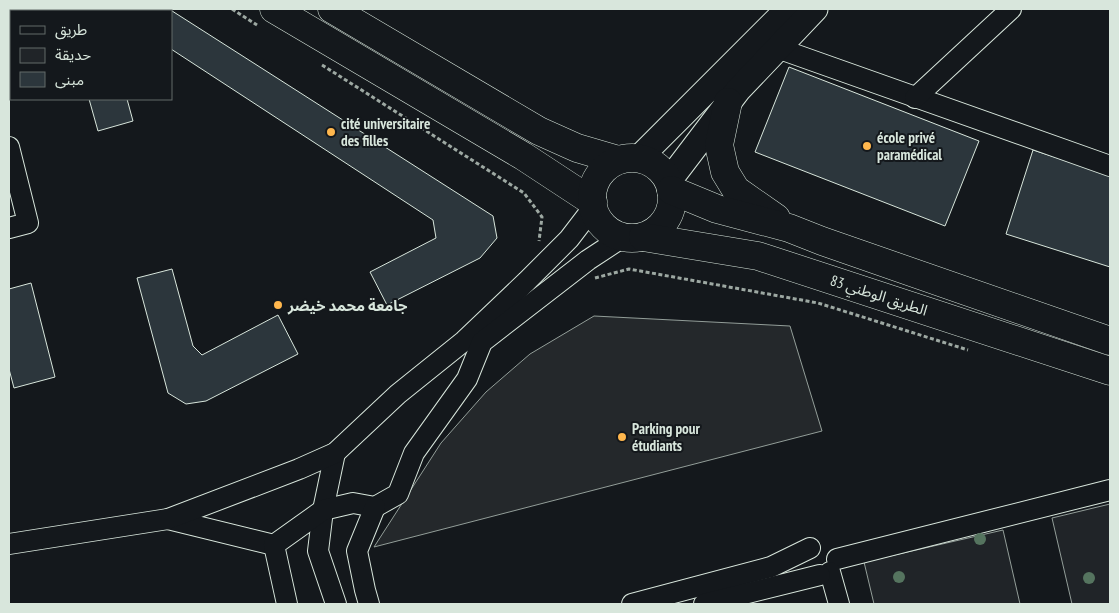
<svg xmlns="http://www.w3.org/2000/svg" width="1119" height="613" font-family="'PT Sans Narrow','Noto Sans Arabic',sans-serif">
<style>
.green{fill:#202428;stroke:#939e99}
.parking{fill:#24282b;stroke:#939e99}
.building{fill:#2c363c;stroke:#d8e6dc}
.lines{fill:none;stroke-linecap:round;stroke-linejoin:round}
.minor-casing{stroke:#d8e6dc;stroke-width:22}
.major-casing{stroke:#d8e6dc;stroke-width:27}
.highway-casing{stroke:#d8e6dc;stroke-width:29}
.path{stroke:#9da8a2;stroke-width:3;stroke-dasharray:4 2.5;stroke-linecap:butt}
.minor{stroke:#14181c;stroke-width:20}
.major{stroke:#14181c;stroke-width:25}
.highway{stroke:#14181c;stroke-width:28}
.tree{fill:#55745f}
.poi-dot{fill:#ffb74d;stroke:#14181c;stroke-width:2}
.labels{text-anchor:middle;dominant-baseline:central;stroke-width:4;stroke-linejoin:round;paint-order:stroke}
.poi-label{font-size:15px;font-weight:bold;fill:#d8e6dc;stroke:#14181c;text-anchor:start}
.street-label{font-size:15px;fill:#d8e6dc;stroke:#14181c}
</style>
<rect width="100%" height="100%" fill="#14181c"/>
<g class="green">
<path d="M 1110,504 L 1110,604 L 1072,604 L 1052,518 Z"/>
<path d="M 1003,530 L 1020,604 L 874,604 L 864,562 Z"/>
</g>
<path class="parking" d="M 594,316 L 790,326 L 822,431 L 374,547 L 441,443 L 486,392 L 530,354 Z"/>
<g class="building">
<path d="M 95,9 L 169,9 L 493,216 L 497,238 L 480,258 L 387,305 L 370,272 L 436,238 L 433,220 L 171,49 L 171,11 L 94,11 Z"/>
<path d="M 789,67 L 979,141 L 945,226 L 755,152 Z"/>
<path d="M 89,99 L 127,99 L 133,121 L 98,131 Z"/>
<path d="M 1033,150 L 1110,175 L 1110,267 L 1006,234 Z"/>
<path d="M 172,269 L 193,346 L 202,355 L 278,315 L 298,354 L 206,401 L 186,404 L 168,393 L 137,278 Z"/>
<path d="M 31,283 L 55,377 L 14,388 L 9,369 L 9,289 Z"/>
</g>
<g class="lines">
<defs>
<g id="minor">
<path d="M 777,48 L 1110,166"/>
<path d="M 915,98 L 1011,9"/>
<path d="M 9,147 L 28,223 L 9,228"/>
<path d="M 335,453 L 323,510 L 318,551 L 336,604"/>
<path d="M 168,519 L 274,545"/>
<path d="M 9,544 L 168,519 L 299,469 L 335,453 L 398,394 L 464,341 L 527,281 L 569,239 L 592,209"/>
<path d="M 837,559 L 1110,490"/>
<path d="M 830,572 L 839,604"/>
<path d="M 287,604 L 274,545 L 323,510 L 353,503 L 375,507 L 398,494 L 414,453 L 467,379 L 482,342 L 588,260 L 623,237"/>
<path d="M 369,604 L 365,590 L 357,551 L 375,507"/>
<path d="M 632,604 L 771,567 L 810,548"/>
<path d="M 704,604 L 820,575"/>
</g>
<g id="major">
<path d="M 639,158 L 788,9"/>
<path d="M 668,182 L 738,90 L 815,9"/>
</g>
<g id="highway">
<path d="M 274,9 L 523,156 L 593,202"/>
<path d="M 332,9 L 539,131 L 577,148 L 618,160"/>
<path d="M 728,102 L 719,145 L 725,172 L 736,190 L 776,218"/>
<circle cx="632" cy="198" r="40"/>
<path d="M 671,190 L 717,209 L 789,228 L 822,241 L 1110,341"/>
<path d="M 643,237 L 758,256 L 1110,371"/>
</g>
</defs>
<use href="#minor" class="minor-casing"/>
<use href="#major" class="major-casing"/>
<use href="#highway" class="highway-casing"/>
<g class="path">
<path d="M 232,9 L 257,25"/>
<path d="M 322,65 L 524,193 L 542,217 L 539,241"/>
<path d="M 595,278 L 629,269 L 818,303 L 968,350"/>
</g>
<use href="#minor" class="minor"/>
<use href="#major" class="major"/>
<use href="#highway" class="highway"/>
</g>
<g class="tree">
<circle cx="980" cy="539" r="6"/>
<circle cx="899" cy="577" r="6"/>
<circle cx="1089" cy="578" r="6"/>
</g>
<g class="poi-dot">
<circle cx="331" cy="132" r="5"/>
<circle cx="867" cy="146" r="5"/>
<circle cx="278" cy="305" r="5"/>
<circle cx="622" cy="437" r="5"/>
</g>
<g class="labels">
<g class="poi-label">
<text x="341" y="123">cité universitaire<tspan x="341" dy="17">des filles</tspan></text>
<text x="877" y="137">école privé<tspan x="877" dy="17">paramédical</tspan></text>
<text x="288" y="305">جامعة محمد خيضر</text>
<text x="632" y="428">Parking pour<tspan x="632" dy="17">étudiants</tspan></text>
</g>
<g class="street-label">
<text transform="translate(879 295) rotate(18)">الطريق الوطني 83</text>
</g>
</g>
<rect width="1119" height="613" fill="none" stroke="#d8e6dc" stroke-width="20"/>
<rect x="10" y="10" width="162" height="90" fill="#14181c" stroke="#626a69"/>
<rect x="20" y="26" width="25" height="8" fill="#14181c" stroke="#626a69"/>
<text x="55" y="35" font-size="15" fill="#d8e6dc">طريق</text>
<rect x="20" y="48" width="25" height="15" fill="#202428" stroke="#626a69"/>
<text x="55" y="60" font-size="15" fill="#d8e6dc">حديقة</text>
<rect x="20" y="72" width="25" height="15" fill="#2c363c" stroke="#626a69"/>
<text x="55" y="85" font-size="15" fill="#d8e6dc">مبنى</text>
</svg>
